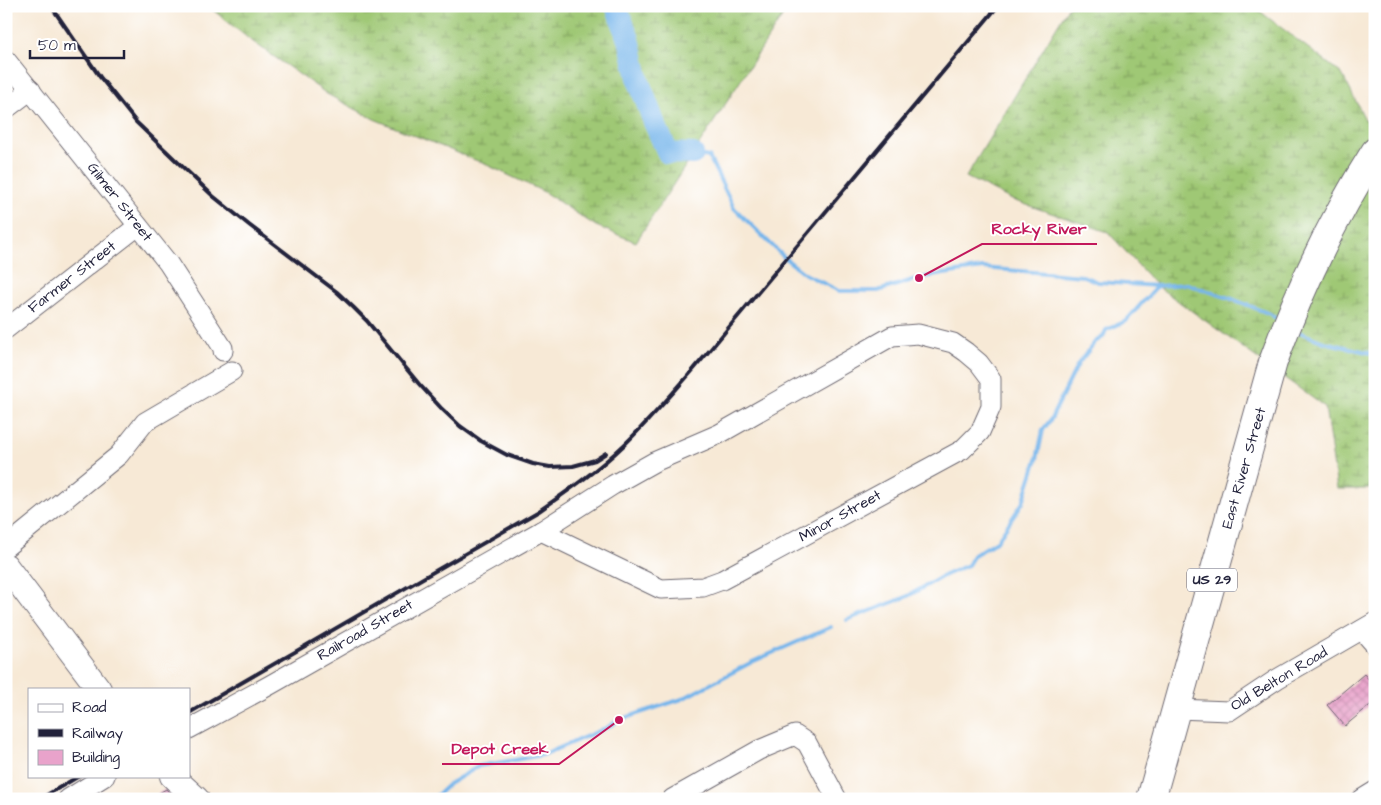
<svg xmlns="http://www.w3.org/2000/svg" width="1381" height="805" font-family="'Architects Daughter',sans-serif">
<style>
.wetland{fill:url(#wetland-marsh);stroke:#607558}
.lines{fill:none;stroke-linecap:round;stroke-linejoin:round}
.stream{stroke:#77b6eb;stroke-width:4}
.river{stroke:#77b6eb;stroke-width:22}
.building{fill:url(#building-cross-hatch)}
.minor-casing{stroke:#6d6871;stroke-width:21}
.major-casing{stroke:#6d6871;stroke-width:26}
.highway-casing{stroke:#6d6871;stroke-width:30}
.minor{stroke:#fff;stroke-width:19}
.major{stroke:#fff;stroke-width:24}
.highway{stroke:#fff;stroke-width:28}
.rail{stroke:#22223b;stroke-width:4}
.labels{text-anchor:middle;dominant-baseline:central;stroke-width:4;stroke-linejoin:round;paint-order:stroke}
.shield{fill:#fff;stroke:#646476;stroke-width:1}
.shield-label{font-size:14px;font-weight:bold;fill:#22223b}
.street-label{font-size:15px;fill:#22223b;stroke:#fff}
.leader{fill:none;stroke:#c2185b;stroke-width:2}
.callout-dot{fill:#c2185b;stroke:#fff;stroke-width:2}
.callout-label{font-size:16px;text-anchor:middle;font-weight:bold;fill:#c2185b;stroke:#fff;stroke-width:4;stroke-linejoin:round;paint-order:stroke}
</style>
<defs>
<pattern id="wetland-marsh" width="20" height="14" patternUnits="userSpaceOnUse" patternTransform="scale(1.25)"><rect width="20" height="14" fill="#9fc874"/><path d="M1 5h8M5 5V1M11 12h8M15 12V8" fill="none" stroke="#81a260"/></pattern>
<pattern id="building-cross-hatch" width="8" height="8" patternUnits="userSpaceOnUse" patternTransform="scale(1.25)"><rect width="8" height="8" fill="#e9a3cb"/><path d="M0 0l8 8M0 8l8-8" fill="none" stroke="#c88caf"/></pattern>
</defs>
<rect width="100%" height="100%" fill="#fff"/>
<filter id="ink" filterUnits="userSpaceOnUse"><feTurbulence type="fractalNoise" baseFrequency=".02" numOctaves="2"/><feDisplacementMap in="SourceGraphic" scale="10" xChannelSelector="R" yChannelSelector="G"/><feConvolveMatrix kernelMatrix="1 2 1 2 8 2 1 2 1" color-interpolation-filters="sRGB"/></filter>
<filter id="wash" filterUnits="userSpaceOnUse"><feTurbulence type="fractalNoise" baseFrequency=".0096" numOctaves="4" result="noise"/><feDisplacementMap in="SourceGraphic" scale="20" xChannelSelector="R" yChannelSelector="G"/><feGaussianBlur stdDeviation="1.12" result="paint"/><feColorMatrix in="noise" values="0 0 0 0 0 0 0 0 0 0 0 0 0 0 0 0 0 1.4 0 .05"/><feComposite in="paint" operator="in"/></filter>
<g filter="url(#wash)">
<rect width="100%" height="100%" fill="#f7e9d6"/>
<g class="wetland">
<path d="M 208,6 L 789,6 L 636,242 L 596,226 L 544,192 L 485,164 L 374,119 L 327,94 L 249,39 Z"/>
<path d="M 1069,6 L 1253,6 L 1342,74 L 1375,139 L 1375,489 L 1337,489 L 1325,407 L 1157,286 L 1108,232 L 1012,200 L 966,177 Z"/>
</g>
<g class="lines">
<g class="stream">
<path d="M 693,154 L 709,157 L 734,208 L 786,259 L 805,274 L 839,291 L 878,291 L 919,278 L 982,268 L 1083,276 L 1098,282 L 1157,286 L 1187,284 L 1235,300 L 1270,314 L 1278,320"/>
<path d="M 1294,330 L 1324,342 L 1375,354"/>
<path d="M 847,620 L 906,597 L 945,575 L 968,565 L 974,555 L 997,541 L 1023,502 L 1037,459 L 1043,430 L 1051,419 L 1078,364 L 1095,342 L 1103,337 L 1106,330 L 1126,321 L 1157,286"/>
<path d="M 433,799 L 449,784 L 479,766 L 543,755 L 608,727 L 619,720 L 682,699 L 752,662 L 831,627"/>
</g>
<path class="river" d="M 616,6 L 629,39 L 639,82 L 654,122 L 668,153 L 693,154"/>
</g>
<g id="blocks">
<g class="building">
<path d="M 1364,674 L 1375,687 L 1375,701 L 1345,726 L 1327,705 Z"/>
<path d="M 166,789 L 175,799 L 149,799 Z"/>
</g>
</g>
</g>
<g filter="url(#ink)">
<use href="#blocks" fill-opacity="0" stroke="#6d6871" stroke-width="1"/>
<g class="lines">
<defs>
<g id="minor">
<path d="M 6,60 L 168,263 L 223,348 L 223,351"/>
<path d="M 6,109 L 31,90"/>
<path d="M 6,329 L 138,226"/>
<path d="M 918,334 L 953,343 L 966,352 L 979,363 L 991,379 L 991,407 L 980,432 L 962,450 L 722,580 L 703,587 L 661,589 L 541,531 L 613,485 L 654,462 L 719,434 L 892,336 Z"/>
<path d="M 6,547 L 119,455 L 145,422 L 232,371"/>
<path d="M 1362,630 L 1375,645"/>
<path d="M 1177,709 L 1229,711 L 1277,679 L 1375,622"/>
<path d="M 189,729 L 270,685 L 541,531"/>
<path d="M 68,799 L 105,776"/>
<path d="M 672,799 L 759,750 L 795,735 L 807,743 L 837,799"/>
<path d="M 1362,799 L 1375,791"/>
</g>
<g id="major">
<path d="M 6,566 L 99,689"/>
<path d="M 172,776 L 197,799"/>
</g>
<path id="highway" d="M 1151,799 L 1273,362 C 1300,288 1333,218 1375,152"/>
</defs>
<use href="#minor" class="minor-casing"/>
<use href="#major" class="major-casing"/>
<use href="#highway" class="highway-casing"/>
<use href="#minor" class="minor"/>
<use href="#major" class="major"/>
<use href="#highway" class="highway"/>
<g class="rail">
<path d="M 51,6 L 100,77 L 136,122 L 213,196 L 249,225 L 337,292 L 354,308 L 367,321 L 419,384 L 442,409 L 460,426 L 481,441 L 507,455 L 533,464 L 550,467 L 573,466 L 595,460 L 606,453"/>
<path d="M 189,713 L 539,511 C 568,491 598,470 624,445 C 649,421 671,395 694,369 L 998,6"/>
<path d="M 40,799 L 79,776"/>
</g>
</g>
</g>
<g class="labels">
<rect class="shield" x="1187" y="568.5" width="50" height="23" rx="4"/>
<g class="shield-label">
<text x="1212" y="580">US 29</text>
</g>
<g class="street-label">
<text transform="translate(120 202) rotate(52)">Gilmer Street</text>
<text transform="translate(72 277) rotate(-38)">Farmer Street</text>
<text transform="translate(1244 468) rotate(-74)">East River Street</text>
<text transform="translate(840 516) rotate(-29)">Minor Street</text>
<text transform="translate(365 630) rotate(-30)">Railroad Street</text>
<text transform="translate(1279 679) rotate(-31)">Old Belton Road</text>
</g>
</g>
<path class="leader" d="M919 278L982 244H1097M619 720L559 764H442"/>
<g class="callout-dot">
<circle cx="919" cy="278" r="5"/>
<circle cx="619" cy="720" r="5"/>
</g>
<g class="callout-label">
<text x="1039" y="234">Rocky River</text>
<text x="500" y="754">Depot Creek</text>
</g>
<rect width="1381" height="805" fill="none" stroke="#fff" stroke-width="25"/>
<rect x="28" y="688" width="162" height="90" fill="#ffffff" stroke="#a7a7b1"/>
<rect x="38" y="704" width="25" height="8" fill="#ffffff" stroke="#a7a7b1"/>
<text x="72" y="712" font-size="15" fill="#22223b">Road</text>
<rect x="38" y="729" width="25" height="8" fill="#22223b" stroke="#a7a7b1"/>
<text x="72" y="738" font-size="15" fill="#22223b">Railway</text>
<rect x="38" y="750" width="25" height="15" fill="#e9a3cb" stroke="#a7a7b1"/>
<text x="72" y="762" font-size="15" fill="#22223b">Building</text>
<path d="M30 50v8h94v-8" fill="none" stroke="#22223b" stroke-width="2.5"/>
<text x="38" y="50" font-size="15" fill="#22223b" stroke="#ffffff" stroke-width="4" paint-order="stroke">50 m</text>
</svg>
